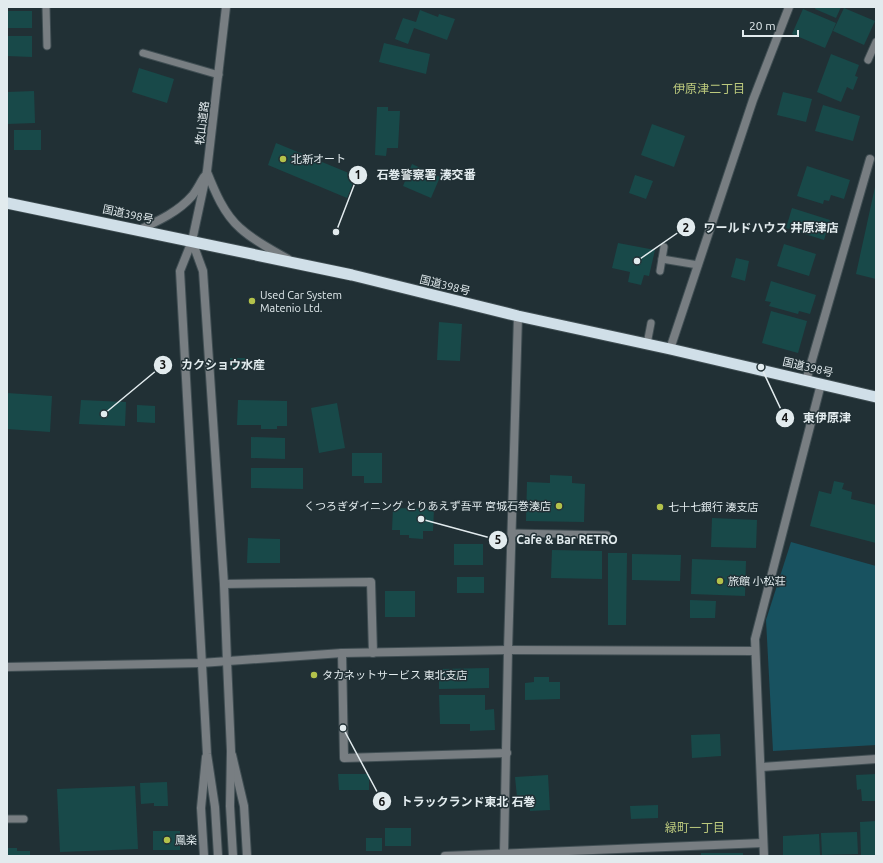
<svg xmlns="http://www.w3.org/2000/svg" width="883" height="863" font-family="Ubuntu,'Noto Sans JP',sans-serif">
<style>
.green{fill:#185260}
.building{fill:#184949}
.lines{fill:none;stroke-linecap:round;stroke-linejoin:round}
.service-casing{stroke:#404e53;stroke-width:9}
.minor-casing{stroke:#404e53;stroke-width:10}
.tertiary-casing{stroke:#404e53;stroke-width:10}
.trunk-casing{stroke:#404e53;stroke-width:13}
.service{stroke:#787e82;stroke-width:7}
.minor{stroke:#787e82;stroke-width:8}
.tertiary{stroke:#787e82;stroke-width:8}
.trunk{stroke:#d0dfe8;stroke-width:11}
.poi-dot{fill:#b3c24b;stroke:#213035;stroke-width:1.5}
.labels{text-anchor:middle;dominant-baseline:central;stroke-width:3;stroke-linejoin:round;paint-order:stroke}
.street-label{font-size:11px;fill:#e2ebee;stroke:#213035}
.poi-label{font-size:11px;fill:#e2ebee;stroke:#213035;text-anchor:start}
.neighbourhood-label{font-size:12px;fill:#bcc97d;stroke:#213035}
.leader{fill:none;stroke:#e2ebee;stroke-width:1.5}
.callout-dot{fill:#e2ebee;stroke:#213035;stroke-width:1.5}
.mark-label{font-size:12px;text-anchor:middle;font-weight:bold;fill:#111}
.callout-label{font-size:12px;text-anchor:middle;font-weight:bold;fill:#e2ebee;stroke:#213035;stroke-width:3;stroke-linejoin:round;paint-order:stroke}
</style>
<rect width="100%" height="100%" fill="#213035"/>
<path class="green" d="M 791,542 L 876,566 L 876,745 L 773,751 L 766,620 Z"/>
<g class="building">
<path d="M 816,7 L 841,7 L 836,18 L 815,9 Z"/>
<path d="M 844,8 L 875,21 L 864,45 L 833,31 Z"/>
<path d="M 803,9 L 836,23 L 825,48 L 792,34 Z"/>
<path d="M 420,10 L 438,17 L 439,14 L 455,19 L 447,40 L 414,28 L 408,44 L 395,39 L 403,18 L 416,22 Z"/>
<rect x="7" y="11" width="25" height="17"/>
<path d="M 7,36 L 32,36 L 32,57 L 7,56 Z"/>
<path d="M 384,43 L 430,54 L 426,74 L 379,62 Z"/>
<path d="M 831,54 L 859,65 L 855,76 L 858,77 L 853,90 L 847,87 L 841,102 L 817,92 Z"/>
<path d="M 139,68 L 174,79 L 167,103 L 132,92 Z"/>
<path d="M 34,91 L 35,123 L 7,124 L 7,92 Z"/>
<path d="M 783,92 L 812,99 L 806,122 L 777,115 Z"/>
<path d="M 823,105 L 860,116 L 853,141 L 815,131 Z"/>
<path d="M 377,107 L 388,107 L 388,111 L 400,111 L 398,148 L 387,148 L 386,156 L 375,155 Z"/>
<path d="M 652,124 L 685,136 L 674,167 L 641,155 Z"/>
<rect x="14" y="130" width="27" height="20"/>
<path d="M 276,143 L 356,176 L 347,198 L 268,165 Z"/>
<path d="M 412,164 L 440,177 L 431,198 L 403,186 Z"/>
<path d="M 807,166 L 850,180 L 844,199 L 831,195 L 829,201 L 824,200 L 823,204 L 797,196 Z"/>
<path d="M 635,175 L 653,181 L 646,199 L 629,193 Z"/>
<path d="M 875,187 L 876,187 L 876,279 L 856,274 Z"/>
<path d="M 792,208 L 830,220 L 824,240 L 786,228 Z"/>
<path d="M 618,243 L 655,250 L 649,276 L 644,275 L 641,285 L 628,282 L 630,272 L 612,268 Z"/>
<path d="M 784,244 L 816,254 L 809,276 L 777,266 Z"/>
<path d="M 736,258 L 749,261 L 745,281 L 731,277 Z"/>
<path d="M 771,281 L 816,295 L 810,314 L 799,311 L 798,314 L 769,306 L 771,302 L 765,301 Z"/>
<path d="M 771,311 L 807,321 L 798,353 L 762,343 Z"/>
<path d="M 439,322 L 462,324 L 460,361 L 437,360 Z"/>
<rect x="230" y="358" width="17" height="11"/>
<path d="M 7,393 L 52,396 L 50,432 L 7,429 Z"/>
<path d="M 81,400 L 126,402 L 125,426 L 79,424 Z"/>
<path d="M 238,400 L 287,401 L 287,426 L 277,426 L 277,429 L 261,429 L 261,425 L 237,425 Z"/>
<path d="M 337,403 L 345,448 L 319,453 L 311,408 Z"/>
<path d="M 137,405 L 155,406 L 155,423 L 137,422 Z"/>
<path d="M 251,437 L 285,438 L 285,459 L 251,458 Z"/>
<path d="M 352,453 L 382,453 L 382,483 L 364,483 L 364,476 L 352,476 Z"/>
<path d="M 251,468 L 303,468 L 303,489 L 251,488 Z"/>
<path d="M 550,475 L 572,476 L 572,483 L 585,484 L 584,522 L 526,521 L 527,482 L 550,483 Z"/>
<path d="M 834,481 L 844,483 L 842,489 L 852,492 L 851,499 L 876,505 L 876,543 L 810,526 L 819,491 L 831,494 Z"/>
<path d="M 393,508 L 434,509 L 433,531 L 423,531 L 423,539 L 409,538 L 409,535 L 400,535 L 400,530 L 392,530 Z"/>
<path d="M 712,518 L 757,520 L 756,548 L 711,547 Z"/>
<path d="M 248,538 L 280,539 L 280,563 L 247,563 Z"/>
<rect x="454" y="544" width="29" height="21"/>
<path d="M 552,550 L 602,551 L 602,579 L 551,578 Z"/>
<path d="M 608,553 L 627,553 L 626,625 L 608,625 Z"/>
<path d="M 632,554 L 681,555 L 680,581 L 632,580 Z"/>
<path d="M 692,559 L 746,561 L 745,596 L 691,594 Z"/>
<rect x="457" y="577" width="27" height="16"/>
<rect x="385" y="591" width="30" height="26"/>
<path d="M 690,600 L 716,601 L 715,618 L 690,618 Z"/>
<path d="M 489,668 L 489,688 L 439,689 L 439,669 Z"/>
<path d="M 534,677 L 549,677 L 549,682 L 560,682 L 560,699 L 525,700 L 525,683 L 534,682 Z"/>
<path d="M 439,695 L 485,695 L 485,710 L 494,709 L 495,730 L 470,731 L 470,724 L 440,724 Z"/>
<path d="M 720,734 L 721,756 L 692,758 L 691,735 Z"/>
<path d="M 338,774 L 369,774 L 369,790 L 339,790 Z"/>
<path d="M 876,774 L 876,801 L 862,801 L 861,789 L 857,790 L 856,775 Z"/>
<path d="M 548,775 L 550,810 L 530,811 L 529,797 L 517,797 L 515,777 Z"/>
<path d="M 167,782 L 168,806 L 154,806 L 154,803 L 141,804 L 140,783 Z"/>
<path d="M 135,786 L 138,849 L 60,852 L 57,789 Z"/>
<path d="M 658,805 L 658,818 L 631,819 L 630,806 Z"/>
<path d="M 876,821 L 876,855 L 861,855 L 860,822 Z"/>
<rect x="385" y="828" width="26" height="18"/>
<rect x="153" y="831" width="27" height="19"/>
<path d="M 857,832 L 858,854 L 822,855 L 821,833 Z"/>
<path d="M 819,834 L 820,856 L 783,856 L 783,836 Z"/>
<rect x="366" y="838" width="16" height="13"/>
<path d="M 7,848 L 17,848 L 17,851 L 30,851 L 30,856 L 7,856 Z"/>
<rect x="701" y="853" width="42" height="3"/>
</g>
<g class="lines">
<defs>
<g id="service">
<path d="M 46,7 L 47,46"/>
<path d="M 143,53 L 219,75"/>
<path d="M 868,60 L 876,42"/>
<path d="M 662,259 L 698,265"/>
<path d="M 660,271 L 664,247"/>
<path d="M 647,344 L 651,323"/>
<path d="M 512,533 L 607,535"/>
<path d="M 7,819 L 24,819"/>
</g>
<g id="minor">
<path d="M 670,349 L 753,100 L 789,7"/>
<path d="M 806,381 L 870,159"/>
<path d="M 224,584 L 371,582 L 373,653"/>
<path d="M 342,653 L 344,758 L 507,753"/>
<path d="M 7,667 L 201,663 L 342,653 L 508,650 L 755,651"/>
<path d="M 232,755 L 244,806 L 247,856"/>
<path d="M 761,767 L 876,759"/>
<path d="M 504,853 L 508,650 L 518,316"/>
<path d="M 204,856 L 201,808 L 206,757"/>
<path d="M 445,856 L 763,843"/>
<path d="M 764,856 L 755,639 L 821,384"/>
</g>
<g id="tertiary">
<path d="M 207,172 C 215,192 224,214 240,228 C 254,241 272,250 288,259"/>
<path d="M 139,230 C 158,221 178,212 192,196 C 197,190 200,183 204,177"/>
<path d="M 192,241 L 203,271 L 224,584 L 227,661 L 231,751 L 230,806 L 233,856"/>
<path d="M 218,856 L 215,807 L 207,754 L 180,271 L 192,241 L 207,171 L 226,7"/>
</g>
<path id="trunk" d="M 7,203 L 352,275 L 518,316 L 670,349 L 876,397"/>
</defs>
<use href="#service" class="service-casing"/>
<use href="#minor" class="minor-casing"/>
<use href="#tertiary" class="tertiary-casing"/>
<use href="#trunk" class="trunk-casing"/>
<use href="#service" class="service"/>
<use href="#minor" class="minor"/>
<use href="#tertiary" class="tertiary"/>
<use href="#trunk" class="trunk"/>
</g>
<g class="poi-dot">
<circle cx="283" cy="159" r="4"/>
<circle cx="252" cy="301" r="4"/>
<circle cx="559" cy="506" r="4"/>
<circle cx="660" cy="507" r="4"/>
<circle cx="720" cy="581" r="4"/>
<circle cx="314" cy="675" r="4"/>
<circle cx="167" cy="840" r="4"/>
</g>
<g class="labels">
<g class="street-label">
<text transform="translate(202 123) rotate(-83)">牧山道路</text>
<text transform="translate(128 214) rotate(12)">国道398号</text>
<text transform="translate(445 285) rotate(14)">国道398号</text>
<text transform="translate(808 367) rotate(13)">国道398号</text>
</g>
<g class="poi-label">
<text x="291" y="159">北新オート</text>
<text x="260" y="295">Used Car System<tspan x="260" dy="13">Matenio Ltd.</tspan></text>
<text x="551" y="506" text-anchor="end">くつろぎダイニング とりあえず吾平 宮城石巻湊店</text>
<text x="668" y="507">七十七銀行 湊支店</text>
<text x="728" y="581">旅館 小松荘</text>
<text x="322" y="675">タカネットサービス 東北支店</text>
<text x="175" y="840">鳳楽</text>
</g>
<g class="neighbourhood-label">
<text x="709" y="88">伊原津二丁目</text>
<text x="695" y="827">緑町一丁目</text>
</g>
</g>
<path class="leader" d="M336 232L358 175M637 261L686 227M104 414L163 365M761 367L785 418M421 519L498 540M343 728L382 801"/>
<g class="callout-dot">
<circle cx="336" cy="232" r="4"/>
<circle cx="637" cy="261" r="4"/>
<circle cx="104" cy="414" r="4"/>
<circle cx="761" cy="367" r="4"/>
<circle cx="421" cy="519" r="4"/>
<circle cx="343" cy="728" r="4"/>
<circle cx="358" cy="175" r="10"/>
<circle cx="686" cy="227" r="10"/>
<circle cx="163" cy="365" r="10"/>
<circle cx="785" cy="418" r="10"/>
<circle cx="498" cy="540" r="10"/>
<circle cx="382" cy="801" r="10"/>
</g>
<g class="mark-label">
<text x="358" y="179">1</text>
<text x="686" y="232">2</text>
<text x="163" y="369">3</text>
<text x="785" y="422">4</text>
<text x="498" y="544">5</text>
<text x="382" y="806">6</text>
</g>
<g class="callout-label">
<text x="426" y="179">石巻警察署 湊交番</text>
<text x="771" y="232">ワールドハウス 井原津店</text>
<text x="223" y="369">カクショウ水産</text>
<text x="827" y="422">東伊原津</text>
<text x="567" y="544">Cafe &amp; Bar RETRO</text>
<text x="468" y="806">トラックランド東北 石巻</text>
</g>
<rect width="883" height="863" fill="none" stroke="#e2ebee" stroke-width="16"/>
<path d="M743 30v6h55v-6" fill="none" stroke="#e2ebee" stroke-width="2"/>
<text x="749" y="30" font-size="12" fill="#e2ebee" stroke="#213035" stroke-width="3" paint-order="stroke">20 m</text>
</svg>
